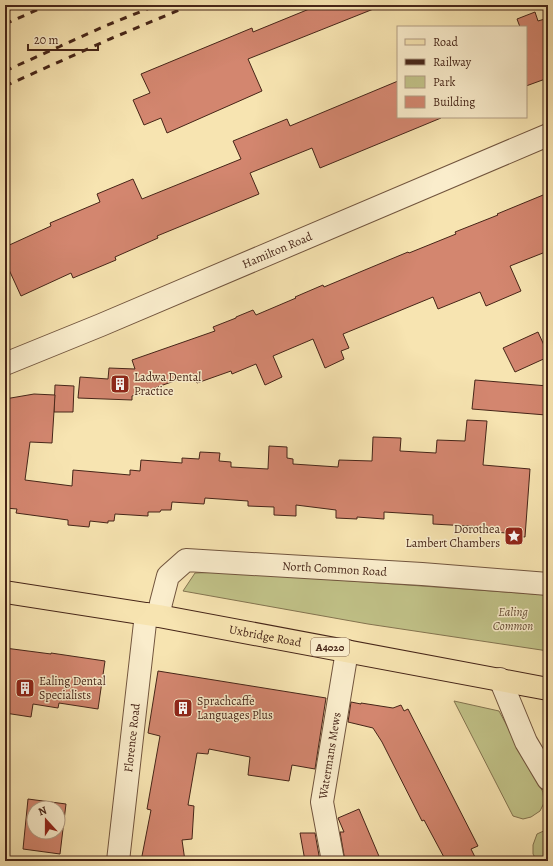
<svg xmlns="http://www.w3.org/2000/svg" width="553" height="866" font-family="Alegreya,serif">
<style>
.green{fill:#c1c288;stroke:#847450}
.building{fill:#d3866f;stroke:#462518;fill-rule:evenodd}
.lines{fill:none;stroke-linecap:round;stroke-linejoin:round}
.minor-casing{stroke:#72553e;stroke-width:24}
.major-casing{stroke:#462518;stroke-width:24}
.minor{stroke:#faedcc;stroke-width:22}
.major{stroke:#f7e4b1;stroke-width:22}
.rail{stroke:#462518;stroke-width:3;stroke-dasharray:7 7;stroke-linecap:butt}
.labels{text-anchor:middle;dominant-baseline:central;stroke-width:3;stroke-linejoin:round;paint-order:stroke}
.shield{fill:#faedcc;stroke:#7c614e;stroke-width:1}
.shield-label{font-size:11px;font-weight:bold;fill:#462518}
.street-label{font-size:12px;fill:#462518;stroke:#faedcc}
.poi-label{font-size:12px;fill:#462518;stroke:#faedcc;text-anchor:start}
.park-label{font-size:12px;font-style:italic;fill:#654c34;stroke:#faedcc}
</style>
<rect width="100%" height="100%" fill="#f7e4b1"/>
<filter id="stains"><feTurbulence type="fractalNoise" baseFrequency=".005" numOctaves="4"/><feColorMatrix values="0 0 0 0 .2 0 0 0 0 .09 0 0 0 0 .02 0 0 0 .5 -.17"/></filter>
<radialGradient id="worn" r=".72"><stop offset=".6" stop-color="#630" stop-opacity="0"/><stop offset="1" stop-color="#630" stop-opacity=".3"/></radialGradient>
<g class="green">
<path d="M 225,572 L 548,595 L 548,651 L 368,624 L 183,591 L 195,573 Z"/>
<path d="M 454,701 L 499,711 L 543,792 L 544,803 L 540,811 L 531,817 L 523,819 L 513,816 Z"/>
<path d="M 548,829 L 548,861 L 537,861 L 533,854 L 533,845 L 537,834 Z"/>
</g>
<g class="building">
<path d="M 319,5 L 380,5 L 381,6 L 248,59 L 262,91 L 167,133 L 161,118 L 144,125 L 133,100 L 150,93 L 141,74 L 252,28 L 253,32 Z"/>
<path d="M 535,12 L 538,21 L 548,18 L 548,78 L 526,86 L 526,27 L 520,27 L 517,19 Z"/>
<path d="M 398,81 L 398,117 L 441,117 L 441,118 L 320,168 L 312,148 L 250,173 L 259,194 L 157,236 L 158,238 L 115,257 L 116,260 L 73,278 L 71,273 L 21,296 L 5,261 L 5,247 L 51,226 L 50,223 L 100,202 L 97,194 L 133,179 L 142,199 L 241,159 L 233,141 L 287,119 L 290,126 Z"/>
<path d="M 548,193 L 548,251 L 510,266 L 521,291 L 486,306 L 480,292 L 438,309 L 433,297 L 343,334 L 349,348 L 341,351 L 344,359 L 325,368 L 313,339 L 273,356 L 282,377 L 265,385 L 256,364 L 232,374 L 231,371 L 197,383 L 194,374 L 132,396 L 132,400 L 78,398 L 80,377 L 108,379 L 109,368 L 135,369 L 132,360 L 215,331 L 213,327 L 236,318 L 236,317 L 253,310 L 256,315 L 296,298 L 295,297 L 323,285 L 324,287 L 408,252 L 409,253 L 456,234 L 455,232 L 498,215 L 497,214 Z"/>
<path d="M 538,332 L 548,354 L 548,357 L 515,372 L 503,348 Z"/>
<path d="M 475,380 L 548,386 L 546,415 L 472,409 Z"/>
<path d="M 55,385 L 74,386 L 73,412 L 54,412 Z"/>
<path d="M 34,394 L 55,395 L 52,443 L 30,442 L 25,480 L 72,486 L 73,470 L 130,475 L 130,470 L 140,471 L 141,460 L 182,463 L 182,458 L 199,459 L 200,452 L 220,453 L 219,461 L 231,462 L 231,467 L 268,469 L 269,446 L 287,447 L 287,458 L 293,459 L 293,464 L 338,467 L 339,460 L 372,461 L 373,437 L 401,438 L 400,451 L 436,453 L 437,440 L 465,441 L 467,420 L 487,421 L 483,465 L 530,469 L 525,537 L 506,536 L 506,533 L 484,531 L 485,527 L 433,524 L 433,515 L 384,512 L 384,519 L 357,517 L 357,519 L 336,518 L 336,510 L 296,505 L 296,516 L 274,515 L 274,507 L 248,506 L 248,501 L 205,498 L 204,504 L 172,502 L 171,510 L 161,510 L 160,512 L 148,512 L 148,516 L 115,514 L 114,521 L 108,521 L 108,523 L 90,521 L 89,527 L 68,525 L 68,520 L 16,513 L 17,509 L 5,508 L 5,399 Z"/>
<path d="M 5,648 L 51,654 L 51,653 L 105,661 L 98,709 L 59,703 L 58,708 L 33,704 L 31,717 L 5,713 L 9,681 L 5,680 Z"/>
<path d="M 158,671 L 326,698 L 315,769 L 292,765 L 289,781 L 248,775 L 250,757 L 209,749 L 208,754 L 197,753 L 188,805 L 194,806 L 192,839 L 182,840 L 185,861 L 141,861 L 151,810 L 147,809 L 160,736 L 148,733 Z"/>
<path d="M 351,702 L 361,704 L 361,703 L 393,708 L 401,705 L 404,711 L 408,709 L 478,846 L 471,849 L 477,861 L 446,861 L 424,820 L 422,821 L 382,742 L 373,728 L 348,722 Z"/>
<path d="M 28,799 L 66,804 L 60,854 L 23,849 ZM 34,808 L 58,808 L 58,832 L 34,832 Z"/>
<path d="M 359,809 L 381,861 L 345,861 L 340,832 L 344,832 L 338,818 Z"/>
<path d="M 300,833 L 315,833 L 320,861 L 305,861 Z"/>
</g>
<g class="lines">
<defs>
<g id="minor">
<path id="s1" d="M 5,364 L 101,325 L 548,135"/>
<path id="s2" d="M 159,616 L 161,603 L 168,576 L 186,560 L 422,574 L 548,584"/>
<path d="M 500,679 L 526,742 L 548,779"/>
<path id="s3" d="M 118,861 L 146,614"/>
<path id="s4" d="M 333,861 L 322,802 L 347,651"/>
</g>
<g id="major">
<path id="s5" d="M 5,592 L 159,616 L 548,689"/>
</g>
</defs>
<use href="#minor" class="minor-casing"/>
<use href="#major" class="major-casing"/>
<use href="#minor" class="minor"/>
<use href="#major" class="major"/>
<g class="rail">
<path d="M 5,11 L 19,5"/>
<path d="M 5,24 L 48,5"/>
<path d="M 5,71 L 105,26 L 157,5"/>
<path d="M 5,86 L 110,39 L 191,5"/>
</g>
</g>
<defs>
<symbol id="building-square" viewBox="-11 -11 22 22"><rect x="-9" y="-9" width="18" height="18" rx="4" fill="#8f2418" stroke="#faedcc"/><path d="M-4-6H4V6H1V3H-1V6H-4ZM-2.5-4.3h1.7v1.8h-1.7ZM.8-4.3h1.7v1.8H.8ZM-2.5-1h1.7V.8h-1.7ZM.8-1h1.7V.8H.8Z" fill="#fff"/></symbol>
<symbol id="sight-square" viewBox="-11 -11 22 22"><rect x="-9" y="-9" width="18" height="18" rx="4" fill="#8f2418" stroke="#faedcc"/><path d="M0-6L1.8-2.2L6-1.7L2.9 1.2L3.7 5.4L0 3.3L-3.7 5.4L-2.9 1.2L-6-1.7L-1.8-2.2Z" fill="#fff"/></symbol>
</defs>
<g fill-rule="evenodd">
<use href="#building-square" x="109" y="373" width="22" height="22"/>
<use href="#sight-square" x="503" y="525" width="22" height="22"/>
<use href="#building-square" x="14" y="677" width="22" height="22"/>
<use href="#building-square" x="172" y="697" width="22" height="22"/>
</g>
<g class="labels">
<rect class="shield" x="311" y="638" width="38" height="18" rx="3"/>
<g class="shield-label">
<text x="330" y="647">A4020</text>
</g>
<g class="street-label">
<text stroke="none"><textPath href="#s1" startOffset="295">Hamilton Road</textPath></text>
<text stroke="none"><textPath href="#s2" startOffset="214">North Common Road</textPath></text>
<text stroke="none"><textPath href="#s5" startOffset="264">Uxbridge Road</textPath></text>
<text stroke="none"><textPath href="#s3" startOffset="124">Florence Road</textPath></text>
<text stroke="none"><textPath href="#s4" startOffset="107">Watermans Mews</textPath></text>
</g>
<g class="poi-label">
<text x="134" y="377">Ladwa Dental<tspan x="134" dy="14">Practice</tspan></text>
<text x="500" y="529" text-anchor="end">Dorothea<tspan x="500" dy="14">Lambert Chambers</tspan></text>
<text x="39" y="681">Ealing Dental<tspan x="39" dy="14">Specialists</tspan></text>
<text x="197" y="701">Sprachcaffe<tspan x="197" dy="14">Languages Plus</tspan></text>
</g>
<g class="park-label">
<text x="513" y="612">Ealing<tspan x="513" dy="14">Common</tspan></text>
</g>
</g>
<rect width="553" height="866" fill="none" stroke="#f7e4b1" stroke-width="20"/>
<rect x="6" y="6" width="541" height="854" fill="none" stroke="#462518" stroke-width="2"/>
<rect x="10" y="10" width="533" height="846" fill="none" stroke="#462518"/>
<rect x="397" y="26" width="130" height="92" fill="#faedcc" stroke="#b29d84"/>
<rect x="405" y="39" width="20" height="6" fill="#f7e4b1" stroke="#b29d84"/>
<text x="433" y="46" font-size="12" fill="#462518">Road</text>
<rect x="405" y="59" width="20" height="6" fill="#462518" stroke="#b29d84"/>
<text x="433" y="66" font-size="12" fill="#462518">Railway</text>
<rect x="405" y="76" width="20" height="12" fill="#c1c288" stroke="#b29d84"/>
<text x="433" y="86" font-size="12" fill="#462518">Park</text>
<rect x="405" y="96" width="20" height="12" fill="#d3866f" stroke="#b29d84"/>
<text x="433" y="106" font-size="12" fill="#462518">Building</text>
<g transform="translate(46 820) rotate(339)"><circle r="19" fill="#faedcc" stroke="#b29d84"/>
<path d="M0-3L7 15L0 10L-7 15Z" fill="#8f2418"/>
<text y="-6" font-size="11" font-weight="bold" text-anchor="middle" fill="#462518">N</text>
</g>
<path d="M28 44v6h70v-6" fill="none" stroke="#462518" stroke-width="2"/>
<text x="34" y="44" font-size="12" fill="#462518" stroke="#faedcc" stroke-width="3" paint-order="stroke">20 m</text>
<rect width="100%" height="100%" filter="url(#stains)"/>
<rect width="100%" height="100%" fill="url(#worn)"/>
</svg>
